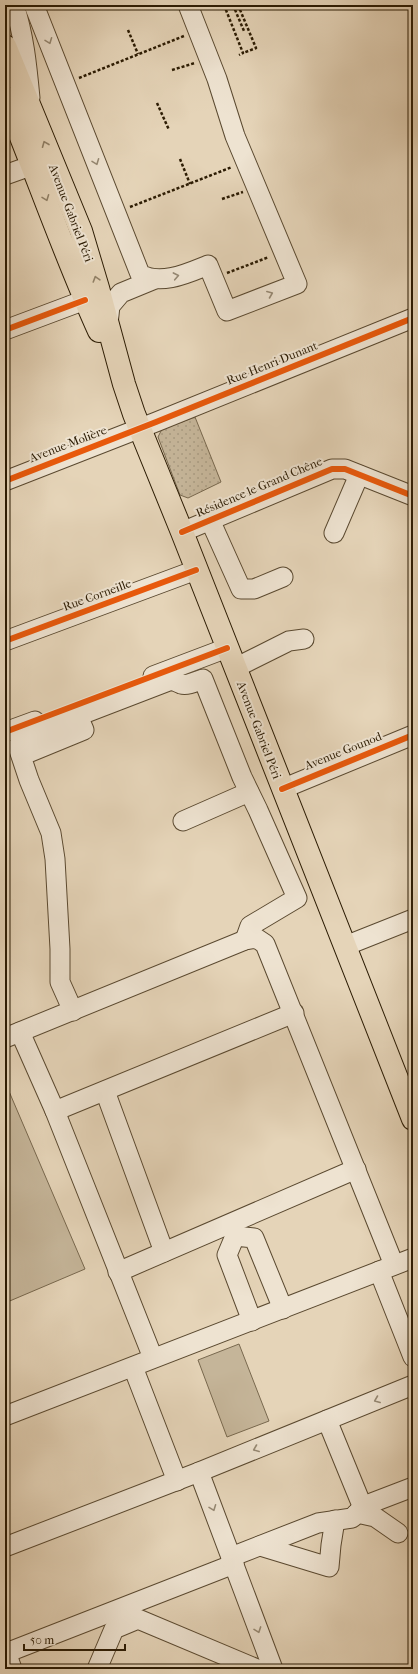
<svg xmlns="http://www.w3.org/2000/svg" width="418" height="1674" font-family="'IM FELL French Canon',serif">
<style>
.green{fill:#c5b599;stroke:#78684e}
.park{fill:url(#park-dots);stroke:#78684e}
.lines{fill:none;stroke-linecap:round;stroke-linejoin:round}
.minor-casing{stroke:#5a4930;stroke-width:21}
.major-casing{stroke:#2b1b03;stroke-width:24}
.path{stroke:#2b1b03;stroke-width:2.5;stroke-dasharray:3 2;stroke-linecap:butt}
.minor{stroke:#eee3d1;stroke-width:19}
.major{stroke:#e5d4b8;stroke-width:22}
.cycleway-casing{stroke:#eee3d1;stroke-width:8}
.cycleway{stroke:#e8590c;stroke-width:6}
.oneway{stroke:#968974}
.oneway2{stroke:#918167}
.labels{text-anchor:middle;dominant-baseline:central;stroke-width:4;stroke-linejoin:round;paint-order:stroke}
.street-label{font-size:12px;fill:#2b1b03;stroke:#eee3d1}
</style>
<defs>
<pattern id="park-dots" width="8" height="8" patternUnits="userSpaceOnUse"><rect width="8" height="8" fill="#c5b599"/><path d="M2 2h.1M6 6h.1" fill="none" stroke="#a99b82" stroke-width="1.8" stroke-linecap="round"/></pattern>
</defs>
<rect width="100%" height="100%" fill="#e5d4b8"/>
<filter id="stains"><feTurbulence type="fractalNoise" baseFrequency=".005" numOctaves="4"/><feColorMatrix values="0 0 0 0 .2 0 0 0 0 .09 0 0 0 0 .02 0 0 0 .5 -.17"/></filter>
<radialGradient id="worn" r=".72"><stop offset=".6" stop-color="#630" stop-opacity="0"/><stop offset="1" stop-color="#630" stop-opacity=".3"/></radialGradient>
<g class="green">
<path d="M 5,1082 L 85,1269 L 5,1303 Z"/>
<path d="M 239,1344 L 269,1421 L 227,1437 L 198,1360 Z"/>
</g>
<path class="park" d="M 195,417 L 221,482 L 188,498 L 180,495 L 158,437 L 162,429 Z"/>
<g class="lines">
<defs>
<g id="minor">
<path d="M 14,5 C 24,35 27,66 30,98"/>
<path d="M 34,5 L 140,274 C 161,286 188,273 208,265 L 227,311 L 297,284 L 235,136 L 217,79 L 188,5"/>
<path d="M 5,175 L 33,165"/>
<path d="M 108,324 L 110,306 L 121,293 L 155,279"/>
<path d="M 5,330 L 85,300"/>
<path d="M 5,481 L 156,422 L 413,318"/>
<path d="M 210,520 L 241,589 L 254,589 L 283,577"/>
<path d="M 182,532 L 332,469 L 345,469 L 413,496"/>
<path d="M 334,533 L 359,475"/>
<path d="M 5,641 L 196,570"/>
<path d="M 235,668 L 289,641 L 304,639"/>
<path d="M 153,676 L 227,648"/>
<path d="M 78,716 L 169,681 C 175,680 176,682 181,684 C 188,686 197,681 203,679 L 242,777 L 258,810 L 297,898 L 250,926 L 245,940"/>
<path d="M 5,732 L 35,721"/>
<path d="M 18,747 L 28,753 L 84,730 L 78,716 L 22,737 L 18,747 L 29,780 L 51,833 L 55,859 L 60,949 L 60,982 L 73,1011"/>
<path d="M 282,789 L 413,735"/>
<path d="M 183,821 L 249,792"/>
<path d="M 345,946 L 413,919"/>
<path d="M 20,1032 L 55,1111 L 153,1358"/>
<path d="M 5,1038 L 245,940 L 256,938 L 265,944 L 394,1265"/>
<path d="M 105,1091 L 164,1252"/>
<path d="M 55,1111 L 294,1013"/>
<path d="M 379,1271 L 413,1357"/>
<path d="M 118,1272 L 356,1169"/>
<path d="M 252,1321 L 227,1255 L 235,1236 L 254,1238 L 283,1309"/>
<path d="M 133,1367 L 177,1481"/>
<path d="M 5,1416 L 413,1258"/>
<path d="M 327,1420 L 363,1508"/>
<path d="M 199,1472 L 273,1669"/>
<path d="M 357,1513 L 375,1517 L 398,1533"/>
<path d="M 260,1546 L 329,1567 L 331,1545 L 335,1520"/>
<path d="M 5,1547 L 199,1472 L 413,1385"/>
<path d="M 231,1557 L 318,1523 L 352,1518 L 366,1505 L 413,1487"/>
<path d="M 5,1649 L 12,1669"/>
<path d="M 6,1653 L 234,1564"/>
<path d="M 97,1669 L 114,1629 L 138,1619 L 257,1669"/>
</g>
<g id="major">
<path d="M 5,46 L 81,231 L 98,288 L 124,384 L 134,414 L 182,532 L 413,1119"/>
<path d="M 5,97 C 37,175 64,254 99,331"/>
</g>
</defs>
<use href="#minor" class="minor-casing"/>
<use href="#major" class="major-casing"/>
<g class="path">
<path d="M 224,5 L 243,53 L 239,55"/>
<path d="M 233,5 L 244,31"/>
<path d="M 238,5 L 256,48 L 243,53"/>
<path d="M 128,30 L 138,54"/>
<path d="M 172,70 L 195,63"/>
<path d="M 79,78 L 184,36"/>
<path d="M 157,103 L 169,130"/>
<path d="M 180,159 L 190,184"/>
<path d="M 222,199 L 243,192"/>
<path d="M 130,207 L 232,167"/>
<path d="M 227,273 L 269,257"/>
</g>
<use href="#minor" class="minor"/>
<use href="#major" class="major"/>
<defs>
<g id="cycleway">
<path d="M 5,330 L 85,300"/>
<path d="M 5,481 L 156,422 L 413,318"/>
<path d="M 182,532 L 332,469 L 345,469 L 413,496"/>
<path d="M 5,641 L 196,570"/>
<path d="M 5,732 L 227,648"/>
<path d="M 282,789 L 413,735"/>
</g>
</defs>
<use href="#cycleway" class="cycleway-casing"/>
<use href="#cycleway" class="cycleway"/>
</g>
<defs><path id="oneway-chevron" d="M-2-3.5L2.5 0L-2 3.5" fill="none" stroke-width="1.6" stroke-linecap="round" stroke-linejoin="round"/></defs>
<g class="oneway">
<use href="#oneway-chevron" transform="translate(49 41) rotate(69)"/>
<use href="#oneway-chevron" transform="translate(96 162) rotate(69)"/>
<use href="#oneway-chevron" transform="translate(176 276) rotate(-11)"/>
<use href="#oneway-chevron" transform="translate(270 294) rotate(-22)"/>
<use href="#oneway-chevron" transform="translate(377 1400) rotate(158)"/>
<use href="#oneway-chevron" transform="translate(256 1449) rotate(158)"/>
<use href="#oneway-chevron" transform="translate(213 1508) rotate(69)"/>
<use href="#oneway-chevron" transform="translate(258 1630) rotate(70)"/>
</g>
<g class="oneway2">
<use href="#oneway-chevron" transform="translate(45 144) rotate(-112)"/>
<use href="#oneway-chevron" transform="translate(46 198) rotate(69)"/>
<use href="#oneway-chevron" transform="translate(96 279) rotate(-107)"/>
</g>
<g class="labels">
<g class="street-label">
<text transform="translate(71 213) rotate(69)">Avenue Gabriel Péri</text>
<text transform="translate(272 363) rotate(-22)">Rue Henri Dunant</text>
<text transform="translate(68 444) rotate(-21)">Avenue Molière</text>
<text transform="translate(259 487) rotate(-23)">Résidence le Grand Chêne</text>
<text transform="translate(97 595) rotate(-20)">Rue Corneille</text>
<text transform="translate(259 730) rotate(69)">Avenue Gabriel Péri</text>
<text transform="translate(343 751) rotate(-22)">Avenue Gounod</text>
</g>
</g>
<rect width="418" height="1674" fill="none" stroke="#e5d4b8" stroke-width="20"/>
<rect x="6" y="6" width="406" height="1662" fill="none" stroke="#2b1b03" stroke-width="2"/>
<rect x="10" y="10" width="398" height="1654" fill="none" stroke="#2b1b03"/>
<path d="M24 1644v6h101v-6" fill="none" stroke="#2b1b03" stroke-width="2"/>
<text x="30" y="1644" font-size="12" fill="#2b1b03" stroke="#eee3d1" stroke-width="3" paint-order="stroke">50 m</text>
<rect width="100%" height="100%" filter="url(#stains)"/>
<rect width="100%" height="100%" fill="url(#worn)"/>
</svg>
